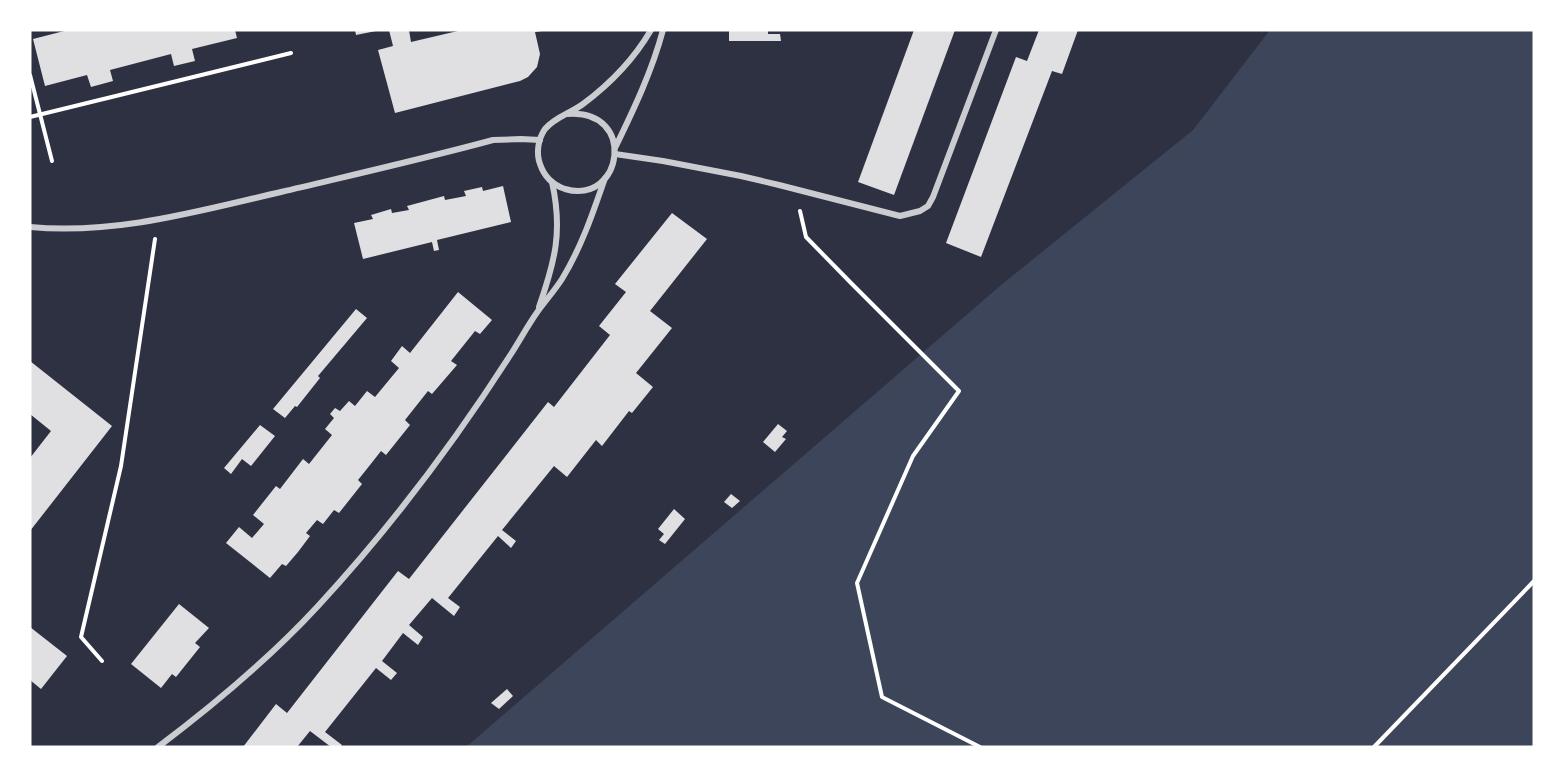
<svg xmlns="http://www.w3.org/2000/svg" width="1564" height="777" font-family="'DejaVu Sans',sans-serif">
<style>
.green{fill:#3c4559}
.building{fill:#e0e0e3}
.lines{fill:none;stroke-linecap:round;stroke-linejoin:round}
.path{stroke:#fff;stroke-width:4}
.minor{stroke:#caccd0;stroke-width:6}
</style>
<rect width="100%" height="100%" fill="#2d3142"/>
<path class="green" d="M 1270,30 L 1534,30 L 1534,747 L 466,747 L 1001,285 L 1193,130 Z"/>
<g class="building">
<path d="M 68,30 L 235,30 L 237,38 L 192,49 L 195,61 L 174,66 L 171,54 L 110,70 L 113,81 L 91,87 L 87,75 L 45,86 L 33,39 Z"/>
<path d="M 355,30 L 376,30 L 376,31 L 356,35 Z"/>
<path d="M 389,30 L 409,30 L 411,42 L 462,30 L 542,31 L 535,32 L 540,54 L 537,67 L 528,77 L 520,81 L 395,113 L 378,50 L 393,46 Z"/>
<path d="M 729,30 L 768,30 L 768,34 L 780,34 L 781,41 L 729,41 Z"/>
<path d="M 914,30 L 955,30 L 894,195 L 858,182 Z"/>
<path d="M 1039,30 L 1078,30 L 1062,74 L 1052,71 L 981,257 L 946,243 L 1016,57 L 1027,61 Z"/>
<path d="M 503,186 L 511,222 L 437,240 L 439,250 L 434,251 L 432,242 L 363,259 L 354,223 L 373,219 L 371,215 L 391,209 L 392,213 L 409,210 L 407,206 L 444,196 L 445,200 L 466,196 L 464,191 L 482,187 L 483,191 Z"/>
<path d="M 672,213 L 707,239 L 650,311 L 672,328 L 636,373 L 653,387 L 632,413 L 629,411 L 602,446 L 596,440 L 567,477 L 554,466 L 502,530 L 516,541 L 511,548 L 498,536 L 448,598 L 460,607 L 454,616 L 432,598 L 409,625 L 423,637 L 418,645 L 403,633 L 382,661 L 397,673 L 391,680 L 376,668 L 325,732 L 342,745 L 340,747 L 331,747 L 310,731 L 297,747 L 243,747 L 276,704 L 287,713 L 398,571 L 409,579 L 548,402 L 554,407 L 610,335 L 599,326 L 626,292 L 615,284 Z"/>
<path d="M 458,292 L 492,320 L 480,334 L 475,331 L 451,361 L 457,365 L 432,394 L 428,391 L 405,420 L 410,425 L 386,455 L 381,451 L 370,465 L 358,480 L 362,484 L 339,513 L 334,510 L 323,524 L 317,520 L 306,533 L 310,536 L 298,552 L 286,566 L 282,564 L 270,578 L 226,543 L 239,527 L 252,538 L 264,524 L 253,515 L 276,486 L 280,489 L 303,459 L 309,464 L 332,435 L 325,429 L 334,418 L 330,414 L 335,408 L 340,411 L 349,401 L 355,406 L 367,391 L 375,397 L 399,368 L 391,361 L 402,346 L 410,353 Z"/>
<path d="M 356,309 L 367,318 L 318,376 L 320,378 L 297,407 L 295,406 L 285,418 L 273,409 Z"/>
<path d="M 30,361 L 112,426 L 30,531 L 30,458 L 51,431 L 30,414 Z"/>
<path d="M 778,424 L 787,431 L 782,437 L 786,439 L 775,452 L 763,442 Z"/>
<path d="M 260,425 L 275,436 L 251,466 L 242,459 L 231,474 L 224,468 Z"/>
<path d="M 731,494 L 740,501 L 732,508 L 724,502 Z"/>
<path d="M 674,509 L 685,519 L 665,544 L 659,540 L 664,534 L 658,529 Z"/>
<path d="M 179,604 L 209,628 L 195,643 L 200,647 L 176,677 L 172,674 L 161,688 L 131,664 Z"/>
<path d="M 30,627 L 67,656 L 41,689 L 30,680 Z"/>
<path d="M 507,689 L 513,696 L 499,709 L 491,703 Z"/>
</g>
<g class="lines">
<g class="path">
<path d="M 30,75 L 52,161"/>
<path d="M 30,117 L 291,53"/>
<path d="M 800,211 L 806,237 L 851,283 L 959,391 L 913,456 L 857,583 L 882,697 L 980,747"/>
<path d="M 102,661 L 81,637 L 121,466 L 155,239"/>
<path d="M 1374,747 L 1534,581"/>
</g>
<g class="minor">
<path d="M 567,114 C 638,108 623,206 565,189 C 553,185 544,176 540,164 C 536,153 538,139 545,129 C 555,117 571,113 583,104 C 610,84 634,59 651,30"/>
<path d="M 615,148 C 634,109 652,71 663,30"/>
<path d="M 615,154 L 663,161 L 741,176 L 779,185 L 900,216 L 920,211 L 928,206 L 933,197 L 996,30"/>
<path d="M 30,227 C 116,235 198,211 281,192 C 352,175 423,159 493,140 L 521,139 L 540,140"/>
<path d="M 539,307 C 555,261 563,231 552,182"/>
<path d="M 158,747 C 215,704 270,658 318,606 C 390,528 454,443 511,354 C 520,340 528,325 538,311 C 546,300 555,290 562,279 C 581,248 593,213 605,178"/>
</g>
</g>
<rect width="1564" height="777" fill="none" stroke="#ffffff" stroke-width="63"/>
</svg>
